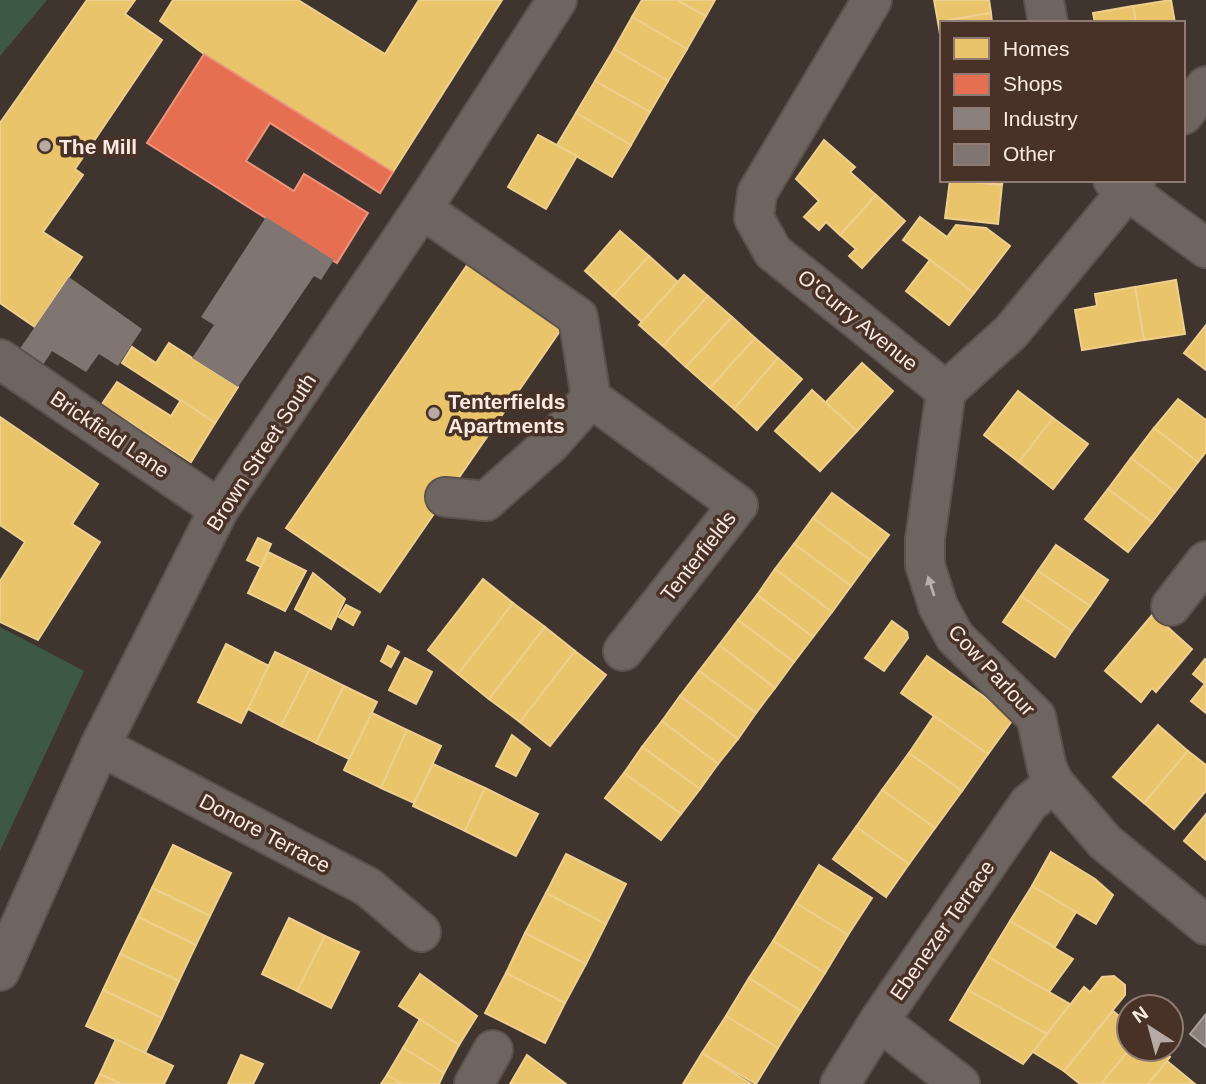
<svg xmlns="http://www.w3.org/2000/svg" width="1206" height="1084" font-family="Arial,sans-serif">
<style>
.green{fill:#3d5945}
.homes{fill:#e9c46a;stroke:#eecf8e;stroke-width:2}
.shops{fill:#e76f51;stroke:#ec947d;stroke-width:2}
.industry{fill:#8a817c;stroke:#aba09b;stroke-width:2}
.building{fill:#807571}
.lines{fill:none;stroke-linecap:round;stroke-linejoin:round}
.minor-casing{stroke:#5c524d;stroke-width:42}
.minor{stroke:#6e6561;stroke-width:38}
.oneway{fill:#baaea8}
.poi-dot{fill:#b8aaa4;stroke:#483127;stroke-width:2.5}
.labels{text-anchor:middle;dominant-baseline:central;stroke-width:7;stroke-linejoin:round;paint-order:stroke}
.poi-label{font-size:21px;font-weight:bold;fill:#f9eae3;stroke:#483127;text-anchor:start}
.street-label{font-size:21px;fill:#f9eae3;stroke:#483127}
</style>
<rect width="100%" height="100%" fill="#40342f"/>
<g class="green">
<path d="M 0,0 L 47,0 L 0,56 Z"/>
<path d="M 0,627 L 84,671 L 0,851 Z"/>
</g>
<g class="homes">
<path d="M 87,0 L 135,0 L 125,14 L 162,40 L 75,169 L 83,175 L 43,232 L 82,257 L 35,327 L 0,303 L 0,123 Z"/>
<path d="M 173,0 L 298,0 L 385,54 L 419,0 L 502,0 L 393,172 L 204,54 L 160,21 Z"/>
<path d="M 642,0 L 677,0 L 706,16 L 687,49 L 632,17 Z"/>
<path d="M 677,0 L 715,0 L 706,16 Z"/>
<path d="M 934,0 L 989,0 L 991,13 L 938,22 Z"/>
<path d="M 1171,0 L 1175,23 L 1136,23 L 1133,6 Z"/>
<path d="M 1133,6 L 1136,23 L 1095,23 L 1093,13 Z"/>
<path d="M 991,13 L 992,23 L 942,23 L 942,46 L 938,22 Z"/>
<path d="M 632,17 L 687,49 L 668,81 L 614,49 Z"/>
<path d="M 614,49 L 668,81 L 650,112 L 595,81 Z"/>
<path d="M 595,81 L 650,112 L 631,145 L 576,113 Z"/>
<path d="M 576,113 L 631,145 L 612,177 L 557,145 Z"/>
<path d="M 538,135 L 577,156 L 546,209 L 508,187 Z"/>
<path d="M 824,140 L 855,167 L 850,172 L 876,195 L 840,235 L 826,222 L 819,230 L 804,217 L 819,201 L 796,179 Z"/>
<path d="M 950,180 L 1002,185 L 998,224 L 945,218 Z"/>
<path d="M 963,180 L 1003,180 L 1002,185 Z"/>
<path d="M 876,195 L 905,221 L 862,268 L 849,256 L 856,249 L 840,235 Z"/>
<path d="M 920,217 L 947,237 L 956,225 L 986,228 L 1010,246 L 974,293 L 903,240 Z"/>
<path d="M 620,231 L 649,256 L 613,296 L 585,271 Z"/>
<path d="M 649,256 L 678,282 L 642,322 L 613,296 Z"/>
<path d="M 930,260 L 974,293 L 949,325 L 906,291 Z"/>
<path d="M 468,264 L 562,328 L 380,592 L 286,528 Z"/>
<path d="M 684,275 L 708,296 L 663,346 L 639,325 Z"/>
<path d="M 1176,280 L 1185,334 L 1144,340 L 1135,287 Z"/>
<path d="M 1135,287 L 1144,340 L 1082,350 L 1075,310 L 1097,306 L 1095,294 Z"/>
<path d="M 708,296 L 732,317 L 686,367 L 663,346 Z"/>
<path d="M 732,317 L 755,338 L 710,388 L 686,367 Z"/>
<path d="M 1206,325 L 1206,370 L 1184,353 Z"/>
<path d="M 755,338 L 778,358 L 734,409 L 710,388 Z"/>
<path d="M 169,343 L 238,387 L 215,423 L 122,363 L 132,347 L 156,363 Z"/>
<path d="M 778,358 L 802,379 L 757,430 L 734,409 Z"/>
<path d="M 862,363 L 893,391 L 857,431 L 825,403 Z"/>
<path d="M 117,382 L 171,416 L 181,400 L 215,423 L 191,462 L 102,404 Z"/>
<path d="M 812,390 L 857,431 L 820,471 L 775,431 Z"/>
<path d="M 1018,391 L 1053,418 L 1019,462 L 984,435 Z"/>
<path d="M 1178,399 L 1206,420 L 1206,452 L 1198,462 L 1154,428 Z"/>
<path d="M 0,417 L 98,484 L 72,524 L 100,542 L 38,640 L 0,622 L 0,581 L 25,542 L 0,525 Z"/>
<path d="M 1053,418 L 1088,444 L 1053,489 L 1019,462 Z"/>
<path d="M 1154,428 L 1198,462 L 1175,492 L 1131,458 Z"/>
<path d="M 1131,458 L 1175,492 L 1152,522 L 1108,489 Z"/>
<path d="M 1108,489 L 1152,522 L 1128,552 L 1085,519 Z"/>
<path d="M 832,493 L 889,535 L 870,560 L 813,518 Z"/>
<path d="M 813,518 L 870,560 L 851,586 L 794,544 Z"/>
<path d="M 258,538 L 271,544 L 261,567 L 247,560 Z"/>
<path d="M 794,544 L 851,586 L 832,612 L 775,569 Z"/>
<path d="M 1056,545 L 1108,580 L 1090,606 L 1038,571 Z"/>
<path d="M 268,552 L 306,571 L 285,611 L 248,593 Z"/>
<path d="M 775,569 L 832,612 L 813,637 L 757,595 Z"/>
<path d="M 1038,571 L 1090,606 L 1072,631 L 1021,596 Z"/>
<path d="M 313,573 L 345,599 L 331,629 L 295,609 Z"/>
<path d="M 483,579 L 513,603 L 458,674 L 428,650 Z"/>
<path d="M 757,595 L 813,637 L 794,662 L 738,620 Z"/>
<path d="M 1021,596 L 1072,631 L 1055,657 L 1003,622 Z"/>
<path d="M 513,603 L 545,627 L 489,699 L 458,674 Z"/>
<path d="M 346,605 L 360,612 L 353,625 L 339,617 Z"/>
<path d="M 1153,614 L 1192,649 L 1156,692 L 1152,688 L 1141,702 L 1105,671 Z"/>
<path d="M 738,620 L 794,662 L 775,688 L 719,645 Z"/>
<path d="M 892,621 L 907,632 L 908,638 L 884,671 L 865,658 Z"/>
<path d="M 545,627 L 575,651 L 520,722 L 489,699 Z"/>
<path d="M 226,644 L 269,666 L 241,723 L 198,702 Z"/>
<path d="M 719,645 L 775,688 L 756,713 L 699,671 Z"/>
<path d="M 388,646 L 399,652 L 391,667 L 381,661 Z"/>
<path d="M 575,651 L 606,675 L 550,746 L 520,722 Z"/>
<path d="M 275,652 L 310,669 L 281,726 L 248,709 Z"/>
<path d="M 927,656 L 1014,718 L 988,754 L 901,693 Z"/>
<path d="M 405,658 L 432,672 L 416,704 L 389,690 Z"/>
<path d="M 1205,659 L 1206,660 L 1206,713 L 1191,701 L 1205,684 L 1193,674 Z"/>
<path d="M 310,669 L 344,686 L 316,743 L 281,726 Z"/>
<path d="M 699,671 L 756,713 L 738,739 L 680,696 Z"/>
<path d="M 344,686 L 377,702 L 349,759 L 316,743 Z"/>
<path d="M 680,696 L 738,739 L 718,764 L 662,721 Z"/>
<path d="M 372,713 L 407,730 L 381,788 L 344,770 Z"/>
<path d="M 934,716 L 988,754 L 962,791 L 909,753 Z"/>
<path d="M 662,721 L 718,764 L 700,789 L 642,747 Z"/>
<path d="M 1158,725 L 1188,751 L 1144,803 L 1113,777 Z"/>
<path d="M 407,730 L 441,746 L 414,803 L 381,788 Z"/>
<path d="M 512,735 L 530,749 L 516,776 L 496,766 Z"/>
<path d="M 642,747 L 700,789 L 681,814 L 624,773 Z"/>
<path d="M 1188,751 L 1206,765 L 1206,791 L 1174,829 L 1144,803 Z"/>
<path d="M 909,753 L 962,791 L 935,828 L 882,790 Z"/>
<path d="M 433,764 L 485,788 L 465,831 L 413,806 Z"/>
<path d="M 624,773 L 681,814 L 661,840 L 605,798 Z"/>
<path d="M 485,788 L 538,814 L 516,856 L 465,831 Z"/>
<path d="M 882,790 L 935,828 L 909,864 L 856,827 Z"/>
<path d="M 1206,814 L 1206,860 L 1184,841 Z"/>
<path d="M 856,827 L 909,864 L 886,897 L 833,859 Z"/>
<path d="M 173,845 L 231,873 L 210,916 L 152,888 Z"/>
<path d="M 1051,852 L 1095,879 L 1113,895 L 1096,924 L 1032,886 Z"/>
<path d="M 566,854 L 626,884 L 606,924 L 546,893 Z"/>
<path d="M 819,865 L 872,898 L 848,935 L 796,903 Z"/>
<path d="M 1032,886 L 1076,912 L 1055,947 L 1010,921 Z"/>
<path d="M 152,888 L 210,916 L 196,945 L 138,917 Z"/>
<path d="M 546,893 L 606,924 L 586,964 L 525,933 Z"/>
<path d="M 796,903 L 848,935 L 825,973 L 773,941 Z"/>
<path d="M 138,917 L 196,945 L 179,981 L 120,954 Z"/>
<path d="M 289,918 L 325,936 L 297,991 L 262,974 Z"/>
<path d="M 1010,921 L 1073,959 L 1049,992 L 988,957 Z"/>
<path d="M 525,933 L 586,964 L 565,1003 L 506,973 Z"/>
<path d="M 325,936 L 359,952 L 331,1008 L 297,991 Z"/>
<path d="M 773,941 L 825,973 L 801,1011 L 749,978 Z"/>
<path d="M 120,954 L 179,981 L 162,1018 L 103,990 Z"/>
<path d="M 988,957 L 1070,1004 L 1047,1034 L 968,990 Z"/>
<path d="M 506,973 L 565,1003 L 545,1043 L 485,1013 Z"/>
<path d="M 420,974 L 477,1016 L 459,1045 L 399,1006 Z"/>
<path d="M 1114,976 L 1125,985 L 1125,995 L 1064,1071 L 1033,1052 L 1084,987 L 1090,992 L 1102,977 Z"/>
<path d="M 749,978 L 801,1011 L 778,1048 L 726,1016 Z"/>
<path d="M 103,990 L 162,1018 L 145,1053 L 86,1026 Z"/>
<path d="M 968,990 L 1047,1034 L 1023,1064 L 950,1020 Z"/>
<path d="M 1113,1011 L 1129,1024 L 1130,1049 L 1101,1084 L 1080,1084 L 1064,1071 Z"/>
<path d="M 726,1016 L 778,1048 L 756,1084 L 702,1053 Z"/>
<path d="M 420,1019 L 459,1045 L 444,1073 L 403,1048 Z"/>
<path d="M 116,1039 L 173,1066 L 164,1084 L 121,1084 L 100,1074 Z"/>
<path d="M 403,1048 L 444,1073 L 439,1084 L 402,1084 L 387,1075 Z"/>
<path d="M 1130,1049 L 1160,1049 L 1170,1057 L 1148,1084 L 1101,1084 Z"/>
<path d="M 702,1053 L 751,1084 L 683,1084 Z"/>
<path d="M 241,1055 L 263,1064 L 253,1084 L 228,1084 Z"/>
<path d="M 527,1055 L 566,1084 L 510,1084 Z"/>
<path d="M 1167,1061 L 1195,1084 L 1148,1084 Z"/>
<path d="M 100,1074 L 121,1084 L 95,1084 Z"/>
<path d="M 387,1075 L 402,1084 L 381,1084 Z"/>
</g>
<path class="shops" d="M 204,54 L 393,172 L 380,193 L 270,123 L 246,161 L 294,191 L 304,174 L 368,213 L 337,263 L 147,143 Z"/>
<path class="industry" d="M 1206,1014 L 1206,1047 L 1190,1034 Z"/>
<g class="building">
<path d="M 266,217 L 334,260 L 321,280 L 314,276 L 238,387 L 192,358 L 214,325 L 201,317 Z"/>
<path d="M 69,277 L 142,329 L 118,366 L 99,354 L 86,372 L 52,351 L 43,365 L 19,350 Z"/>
</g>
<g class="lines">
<defs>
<g id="minor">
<path d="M 872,0 L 757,193 L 754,218 L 773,252 L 946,391"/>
<path d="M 1044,0 L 1048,23"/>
<path d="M 1183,115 L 1206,86"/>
<path d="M 1113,180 L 1206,248"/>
<path d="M 422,209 L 578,317 L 591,398 L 738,505 L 623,651"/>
<path d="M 0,359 L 219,509"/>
<path d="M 946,391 L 925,539 L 925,565 L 938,606 L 955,637 L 1036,717 L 1047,768 L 1054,783 L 1105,842 L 1206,925"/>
<path d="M 946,391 L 1011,332 L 1136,180"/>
<path d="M 445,497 L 486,501 L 550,444 L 591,398"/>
<path d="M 1171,606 L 1206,561"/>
<path d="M 100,746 L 368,887 L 421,932"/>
<path d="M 0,971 L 100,746 L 219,509 L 422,209 L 557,0"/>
<path d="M 879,1021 L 960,1084"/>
<path d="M 474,1084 L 493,1050"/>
<path d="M 840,1084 L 879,1021 L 1029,803 L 1054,783"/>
</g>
</defs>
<use href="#minor" class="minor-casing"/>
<use href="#minor" class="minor"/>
</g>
<defs><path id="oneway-solid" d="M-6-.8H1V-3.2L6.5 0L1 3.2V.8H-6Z" transform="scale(1.75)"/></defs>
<use class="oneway" href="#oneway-solid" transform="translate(931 586) rotate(-108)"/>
<g class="poi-dot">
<circle cx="45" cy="146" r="7"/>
<circle cx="434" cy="413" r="7"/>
</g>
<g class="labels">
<g class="poi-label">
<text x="59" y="146">The Mill</text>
<text x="448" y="401">Tenterfields<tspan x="448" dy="24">Apartments</tspan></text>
</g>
<g class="street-label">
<text transform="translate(858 320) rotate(39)">O'Curry Avenue</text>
<text transform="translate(110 434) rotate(34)">Brickfield Lane</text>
<text transform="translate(261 452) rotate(-57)">Brown Street South</text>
<text transform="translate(698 556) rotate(-52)">Tenterfields</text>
<text transform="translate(992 670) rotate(47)">Cow Parlour</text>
<text transform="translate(265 833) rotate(28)">Donore Terrace</text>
<text transform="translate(942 930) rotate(-55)">Ebenezer Terrace</text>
</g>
</g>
<rect x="940" y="21" width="245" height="161" fill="#483127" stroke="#8f7b72" stroke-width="2"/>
<rect x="954" y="38" width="35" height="21" fill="#e9c46a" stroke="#8f7b72" stroke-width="2"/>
<text x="1003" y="56" font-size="21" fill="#f9eae3">Homes</text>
<rect x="954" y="74" width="35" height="21" fill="#e76f51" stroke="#8f7b72" stroke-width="2"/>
<text x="1003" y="91" font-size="21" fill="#f9eae3">Shops</text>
<rect x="954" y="108" width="35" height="21" fill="#8a817c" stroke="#8f7b72" stroke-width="2"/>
<text x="1003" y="126" font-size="21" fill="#f9eae3">Industry</text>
<rect x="954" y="144" width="35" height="21" fill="#807571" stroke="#8f7b72" stroke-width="2"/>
<text x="1003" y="161" font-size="21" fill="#f9eae3">Other</text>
<g transform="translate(1150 1028) rotate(324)"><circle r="33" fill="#483127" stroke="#8f7b72" stroke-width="2"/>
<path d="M0-5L12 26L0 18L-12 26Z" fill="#b8aaa4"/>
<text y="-10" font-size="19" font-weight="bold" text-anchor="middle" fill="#f9eae3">N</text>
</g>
</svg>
